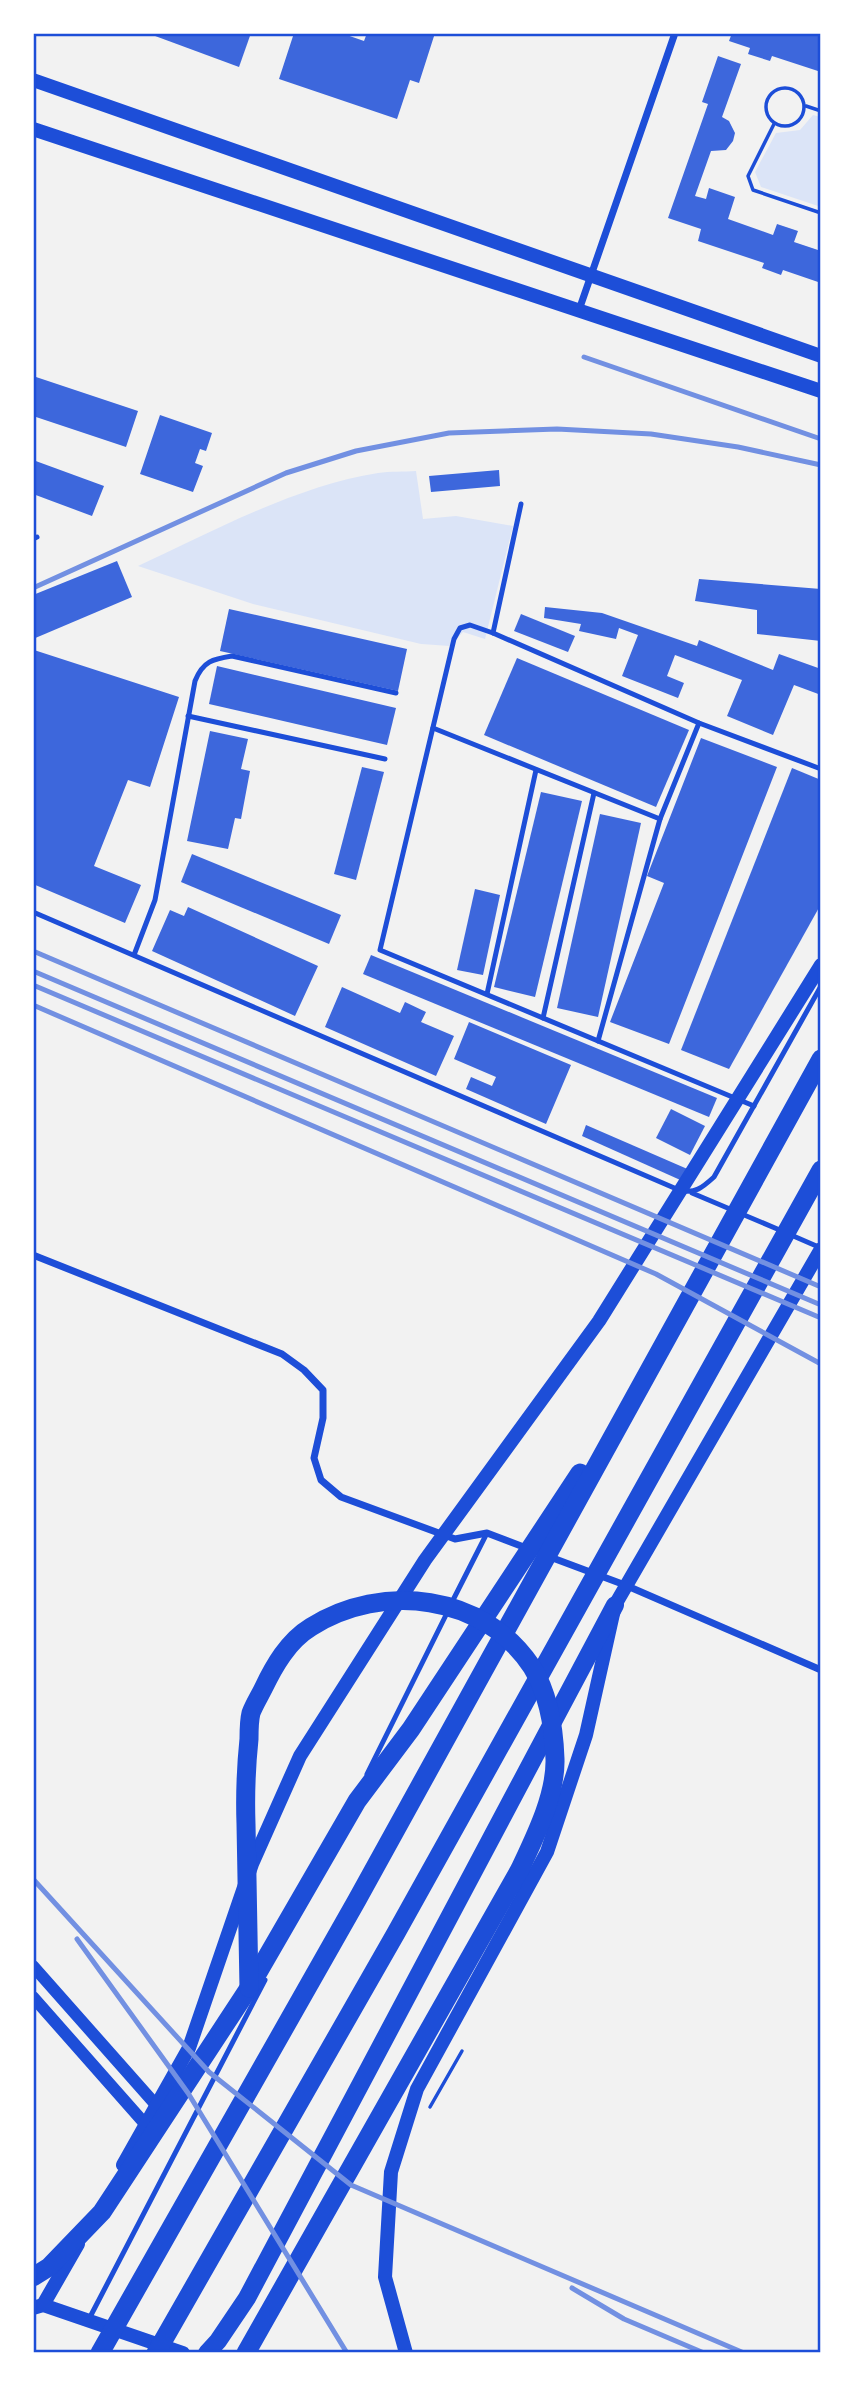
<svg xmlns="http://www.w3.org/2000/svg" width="854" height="2386" font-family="'Source Sans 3',sans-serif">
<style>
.green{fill:#dbe4f7}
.building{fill:#3d67dc}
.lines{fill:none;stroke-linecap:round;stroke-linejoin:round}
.path{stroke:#1d4ed8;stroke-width:3.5}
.service{stroke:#1d4ed8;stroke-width:5}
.minor{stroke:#1d4ed8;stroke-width:7}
.tertiary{stroke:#1d4ed8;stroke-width:12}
.secondary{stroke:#1d4ed8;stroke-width:14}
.primary{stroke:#1d4ed8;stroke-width:18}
.trunk{stroke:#1d4ed8;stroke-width:19}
.rail{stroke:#7290e2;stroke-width:5}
.neatline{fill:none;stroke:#1d4ed8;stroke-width:2.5}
</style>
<rect width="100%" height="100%" fill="#f2f2f2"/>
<g class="green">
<path d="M 813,115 L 821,117 L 821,207 L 761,187 L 755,172 L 776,133 L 800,130 Z"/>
<path d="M 416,471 L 423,519 L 456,516 L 513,526 L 485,639 L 463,632 L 450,646 L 421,644 L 253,604 L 138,566 C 213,531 296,486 378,473 C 390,471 404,472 416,471 Z"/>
</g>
<g class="building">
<path d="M 147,33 L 251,33 L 239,67 Z"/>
<path d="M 294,33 L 341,33 L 364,41 L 367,33 L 435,33 L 419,83 L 410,80 L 397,119 L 279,79 Z"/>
<path d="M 732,33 L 821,34 L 821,72 L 772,56 L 770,61 L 748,54 L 750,48 L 729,41 Z"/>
<path d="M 718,56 L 741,64 L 722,117 L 729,121 L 735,133 L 733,141 L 726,150 L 711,151 L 695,196 L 706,199 L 709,188 L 735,197 L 728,219 L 773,235 L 777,224 L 798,231 L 794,242 L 821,251 L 821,283 L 783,270 L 781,275 L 762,268 L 764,263 L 698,241 L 701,229 L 668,218 L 708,104 L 702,102 Z"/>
<path d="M 33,376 L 138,411 L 126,447 L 33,416 Z"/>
<path d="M 160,415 L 212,433 L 206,451 L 200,449 L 195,463 L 203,466 L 193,492 L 140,474 Z"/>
<path d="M 33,460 L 104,486 L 92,516 L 33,494 Z"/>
<path d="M 499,470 L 500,486 L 431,492 L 429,476 Z"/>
<path d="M 117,561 L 132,597 L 33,639 L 33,595 Z"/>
<path d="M 699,579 L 821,589 L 821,641 L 757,634 L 757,610 L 695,601 Z"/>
<path d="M 545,607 L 602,613 L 697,646 L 699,640 L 773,670 L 779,654 L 821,669 L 821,695 L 794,685 L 773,735 L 727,716 L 742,680 L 675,655 L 667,676 L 684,683 L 678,698 L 622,676 L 638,635 L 619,628 L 616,639 L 579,631 L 581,624 L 544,618 Z"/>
<path d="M 229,609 L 407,649 L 398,691 L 220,651 Z"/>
<path d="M 521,614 L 575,636 L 568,652 L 514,631 Z"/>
<path d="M 34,650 L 179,697 L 150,787 L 128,780 L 94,866 L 141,885 L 125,923 L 33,884 Z"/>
<path d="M 517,658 L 689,730 L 656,807 L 484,735 Z"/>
<path d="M 217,666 L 396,708 L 387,745 L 209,704 Z"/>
<path d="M 210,731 L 248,739 L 241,769 L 250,771 L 241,819 L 235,818 L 228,849 L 187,841 Z"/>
<path d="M 701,738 L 777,767 L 669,1044 L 610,1022 L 664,883 L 647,876 Z"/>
<path d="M 362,767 L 384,772 L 356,880 L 334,874 Z"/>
<path d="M 792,768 L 821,780 L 821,904 L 729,1069 L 681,1050 Z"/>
<path d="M 541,792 L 582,801 L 535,997 L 494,987 Z"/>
<path d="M 600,814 L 641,823 L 598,1017 L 557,1008 Z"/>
<path d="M 192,854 L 341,915 L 329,944 L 181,882 Z"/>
<path d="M 475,889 L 500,895 L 483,975 L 457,970 Z"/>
<path d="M 188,907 L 318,966 L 295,1016 L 152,951 L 170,910 L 184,916 Z"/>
<path d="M 371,955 L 717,1098 L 709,1117 L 363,974 Z"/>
<path d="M 342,987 L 400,1013 L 405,1002 L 426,1012 L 421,1022 L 454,1036 L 436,1076 L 325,1027 Z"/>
<path d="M 469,1022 L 571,1065 L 546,1124 L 466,1089 L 471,1077 L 492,1086 L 496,1077 L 454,1059 Z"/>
<path d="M 671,1109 L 705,1126 L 690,1155 L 656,1138 Z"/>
<path d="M 586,1125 L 692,1171 L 687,1183 L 582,1136 Z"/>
</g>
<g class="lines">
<g class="path">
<circle cx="785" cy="107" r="19"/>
<path d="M 806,106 L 821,111"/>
<path d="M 774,124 L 748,176 L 753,190 L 821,213"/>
<path d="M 430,2107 L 462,2051"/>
</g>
<g class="service">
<path d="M 33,539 L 37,537"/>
<path d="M 493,633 L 521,504"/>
<path d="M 188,716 L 385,759"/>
<path d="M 433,728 L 660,819"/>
<path d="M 33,912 L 679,1190 C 695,1194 702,1188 714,1177 L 821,986"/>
<path d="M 134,955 L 155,900 L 195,681 C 203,661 213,659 232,656 L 396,693"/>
<path d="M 487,994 L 536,770"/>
<path d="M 543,1018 L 594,793"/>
<path d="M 598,1041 L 660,819 L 699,723"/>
<path d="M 754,1106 L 380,950 L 454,639 L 460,628 L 470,625 L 493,633 L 699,723 L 821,769"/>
<path d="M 692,1193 L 782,1231"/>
<path d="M 791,1235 L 821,1248"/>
<path d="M 451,1604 L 487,1533"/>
<path d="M 367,1774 L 447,1613"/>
<path d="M 89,2319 L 265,1980"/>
</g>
<g class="minor">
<path d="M 579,310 L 675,33"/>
<path d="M 33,1255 L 282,1354 L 304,1370 L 323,1390 L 323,1418 L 314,1458 L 321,1480 L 341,1497 L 455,1539 L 487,1533 L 529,1549"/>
<path d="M 550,1557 L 625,1585 L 821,1670"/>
</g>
<g class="tertiary">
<path d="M 33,1966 L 156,2105"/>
<path d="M 33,1997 L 146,2125"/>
</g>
<g class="secondary">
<path d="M 33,80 L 821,356"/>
<path d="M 33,129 L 821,391"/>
<path d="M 123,2165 L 189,2048 L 252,1864 L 300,1756 L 425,1560 L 599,1321 L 821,965"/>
<path d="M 43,2305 L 78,2244"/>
<path d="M 33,2308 L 43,2305 L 183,2353"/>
<path d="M 406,2353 L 385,2277 L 391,2172 L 417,2089 L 547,1852 L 586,1735 L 615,1605 L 821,1249"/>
</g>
<path class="primary" d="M 207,2353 L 218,2341 L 247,2298 L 615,1605"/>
<g class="trunk">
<path d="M 33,2277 L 49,2267 L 102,2212 L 249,1988 L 357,1801 L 411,1729 L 580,1473"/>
<path d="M 100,2353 L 357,1900 L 821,1059"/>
<path d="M 156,2353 L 396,1933 L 821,1170"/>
<path d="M 246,2353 L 520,1869 C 535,1837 556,1795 555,1759 C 554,1729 548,1693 532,1667 C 484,1594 382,1582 311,1627 C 288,1641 274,1666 263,1689 C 259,1697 254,1705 251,1713 C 249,1721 249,1731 249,1739 C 246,1768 245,1795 246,1824 C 247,1879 248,1934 249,1988"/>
</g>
<g class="rail">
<path d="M 584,357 L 821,439"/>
<path d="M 33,588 L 286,473 L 356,451 L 449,433 L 557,429 L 651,434 L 738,447 L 821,465"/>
<path d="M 33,951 L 821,1287"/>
<path d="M 33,971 L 821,1305"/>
<path d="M 33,985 L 821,1318"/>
<path d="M 33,1005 L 656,1274 L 821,1364"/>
<path d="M 33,1879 L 209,2072 L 351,2185 L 744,2353"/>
<path d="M 77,1939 L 188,2093 L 347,2353"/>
<path d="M 572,2288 L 624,2319 L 704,2353"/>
</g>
</g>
<rect width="854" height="2386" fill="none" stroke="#ffffff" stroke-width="70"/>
<rect x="35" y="35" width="784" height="2316" class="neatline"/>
</svg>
